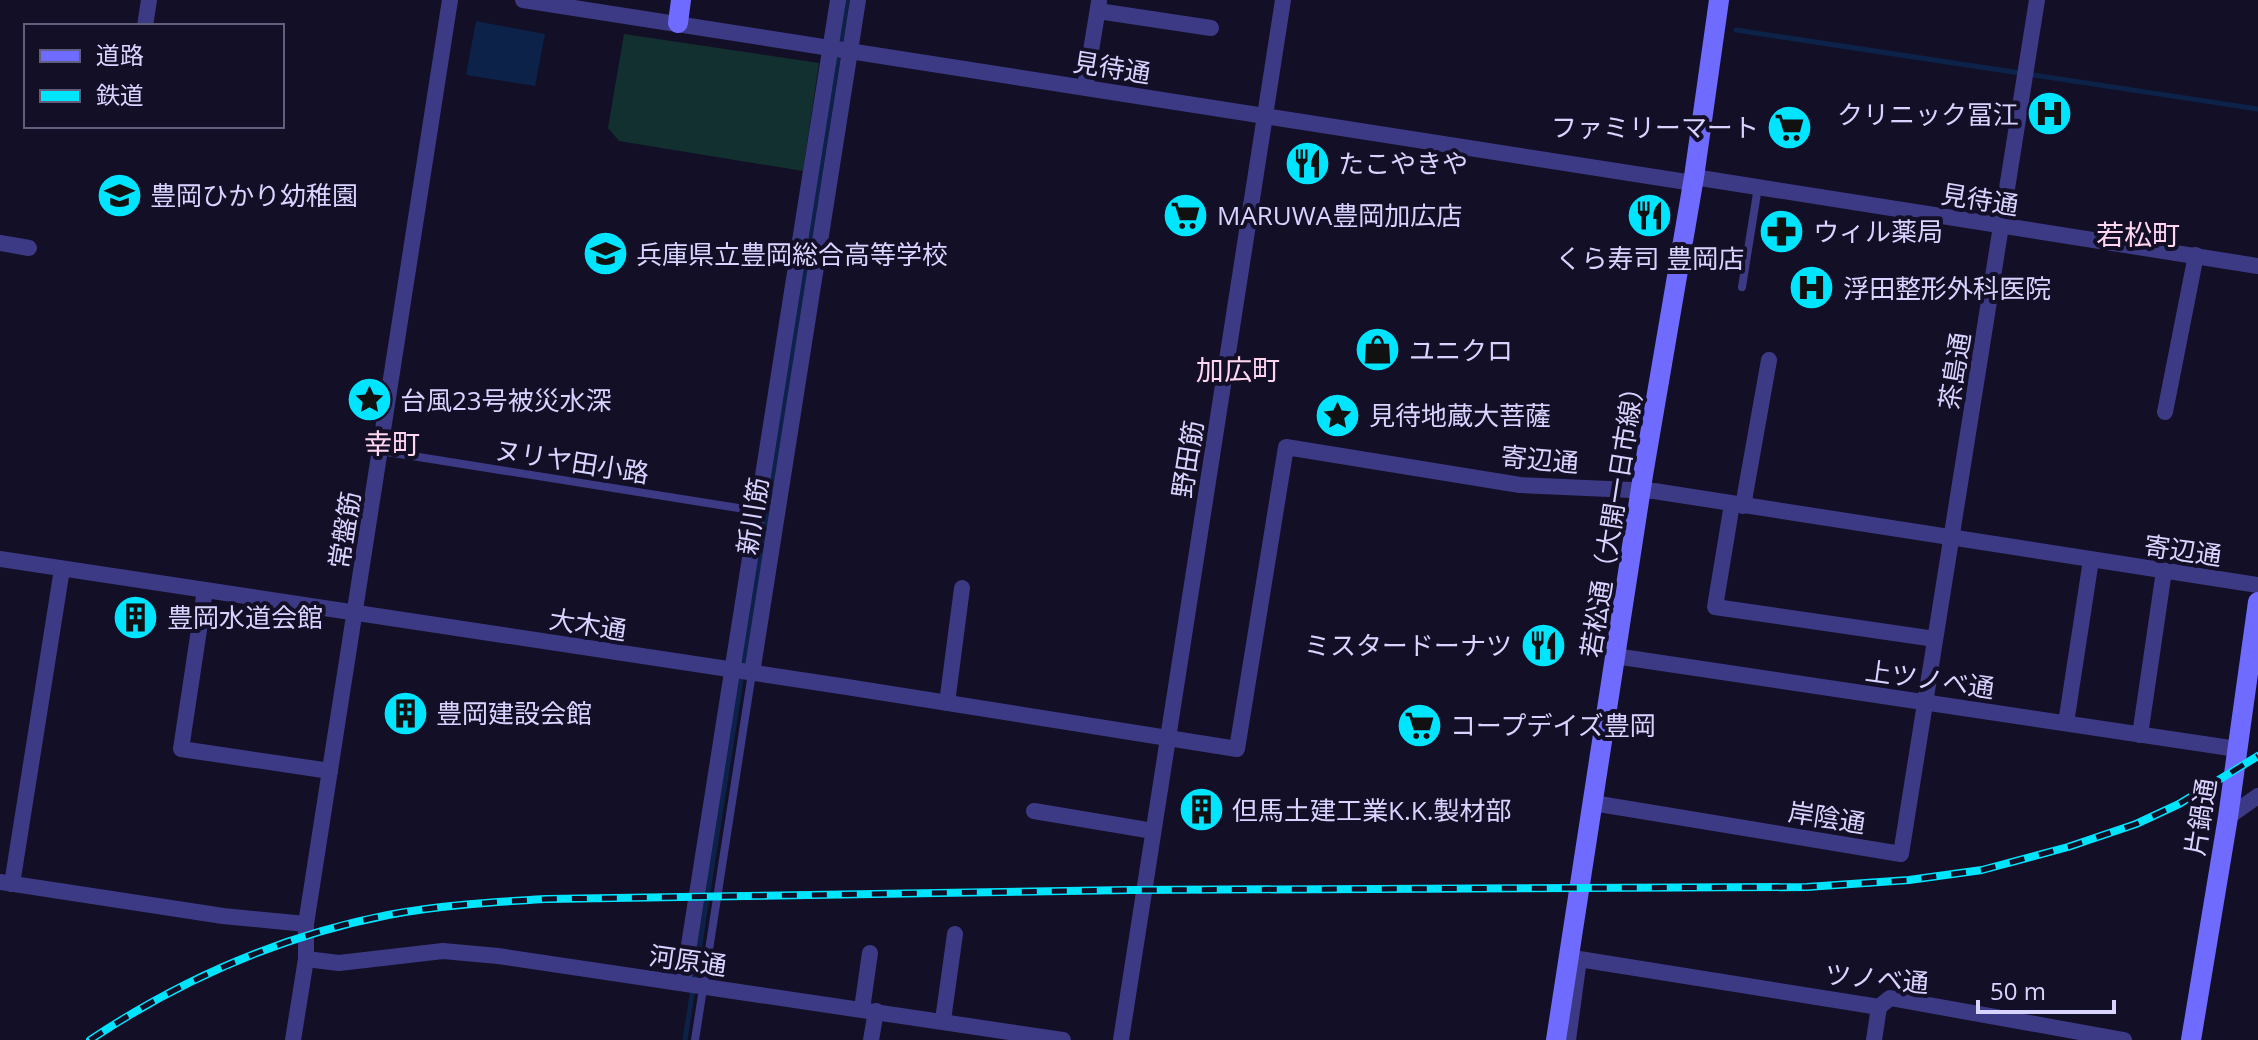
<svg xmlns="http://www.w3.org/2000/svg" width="2258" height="1040" font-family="'Open Sans','Noto Sans JP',sans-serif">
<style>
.grass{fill:#12302f}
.water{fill:#0c2248}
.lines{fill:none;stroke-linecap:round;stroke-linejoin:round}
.stream{stroke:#0c2248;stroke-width:5}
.lane{stroke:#3d3a85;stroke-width:8}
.street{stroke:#3d3a85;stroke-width:16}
.secondary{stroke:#6f6bff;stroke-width:20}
.rail-casing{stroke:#00e5ff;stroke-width:8}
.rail{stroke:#130f26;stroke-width:5;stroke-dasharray:15;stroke-linecap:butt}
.labels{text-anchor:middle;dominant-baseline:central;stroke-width:8;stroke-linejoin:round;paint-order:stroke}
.street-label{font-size:26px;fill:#d9d4ff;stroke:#130f26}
.poi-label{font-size:26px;fill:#d9d4ff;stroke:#130f26;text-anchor:start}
.neighbourhood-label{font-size:28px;fill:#ffd6f0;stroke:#130f26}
</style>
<rect width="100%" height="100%" fill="#130f26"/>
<path class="grass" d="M 624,34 L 819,63 L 803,171 L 619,141 L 608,128 Z"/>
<path class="water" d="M 476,21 L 545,34 L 535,86 L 466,75 Z"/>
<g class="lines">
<g class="stream">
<path d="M 1736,30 L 2258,109"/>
<path d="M 685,1040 L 847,0"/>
</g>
<g class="lane">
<path d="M 1742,287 L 1758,187"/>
<path d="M 381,451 L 757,511"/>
<path d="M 695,1040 L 752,673"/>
</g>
<g class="street">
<path d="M 523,0 L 1693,183"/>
<path d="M 1098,11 L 1211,28"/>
<path d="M 145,26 L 149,0"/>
<path d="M 1085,87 L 1099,2"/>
<path d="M 1694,177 L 2258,266"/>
<path d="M 0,243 L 29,248"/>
<path d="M 2165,412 L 2196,255"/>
<path d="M 1732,504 L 1715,607 L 1935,639"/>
<path d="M 1743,506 L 1769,360"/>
<path d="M 0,559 L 847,687 L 1237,749 L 1286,447 L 1520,485 L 1654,491 L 2258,585"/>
<path d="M 205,590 L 181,749 L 330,771"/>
<path d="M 1615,656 L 2237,749"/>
<path d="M 752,673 L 858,0"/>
<path d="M 947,703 L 962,588"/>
<path d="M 2066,723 L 2091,560"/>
<path d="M 2140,735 L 2164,571"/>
<path d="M 1593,803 L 1901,854 L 2037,0"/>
<path d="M 1034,811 L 1153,831"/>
<path d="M 2228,817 L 2258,796"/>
<path d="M 0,882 L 223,916 L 306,924"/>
<path d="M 12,884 L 62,569"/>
<path d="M 306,959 L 339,963 L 443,951 L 498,956 L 1063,1040"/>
<path d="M 683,983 L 838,0"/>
<path d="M 862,1009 L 870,953"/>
<path d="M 943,1020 L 955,934"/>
<path d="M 293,1040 L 306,959 L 306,924 L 450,0"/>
<path d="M 871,1040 L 876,1011"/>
<path d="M 1121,1040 L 1283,0"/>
<path d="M 1568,1040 L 1579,959 L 1879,1007 L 1890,998 L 2124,1040"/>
<path d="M 1874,1040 L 1879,1007"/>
</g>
<g class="secondary">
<path d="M 678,23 L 681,0"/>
<path d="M 1556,1040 L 1643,475 L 1694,177 L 1719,0"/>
<path d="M 2191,1040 L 2228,817 L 2258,602"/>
</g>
<defs>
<path id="rail" d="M 90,1040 C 180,980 281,936 388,915 C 440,905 494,902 547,899 L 1130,890 L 1807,887 L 1909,880 L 1982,870 L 2068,847 L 2136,824 L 2179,804 L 2258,756"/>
</defs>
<use href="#rail" class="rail-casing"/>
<use href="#rail" class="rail"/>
</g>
<defs>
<symbol id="hospital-disc" viewBox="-11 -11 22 22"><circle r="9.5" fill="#00e5ff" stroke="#130f26"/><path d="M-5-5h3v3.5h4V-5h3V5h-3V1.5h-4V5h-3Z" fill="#111"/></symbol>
<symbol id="supermarket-disc" viewBox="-11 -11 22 22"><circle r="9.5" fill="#00e5ff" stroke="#130f26"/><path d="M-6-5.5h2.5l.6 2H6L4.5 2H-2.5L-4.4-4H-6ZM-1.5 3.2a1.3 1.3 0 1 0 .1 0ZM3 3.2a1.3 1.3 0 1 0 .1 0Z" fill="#111"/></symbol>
<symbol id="restaurant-disc" viewBox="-11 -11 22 22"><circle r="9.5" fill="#00e5ff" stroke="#130f26"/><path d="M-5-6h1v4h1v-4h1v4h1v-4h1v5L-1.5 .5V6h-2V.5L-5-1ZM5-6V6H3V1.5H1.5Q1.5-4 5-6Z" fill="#111"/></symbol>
<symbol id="school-disc" viewBox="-11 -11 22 22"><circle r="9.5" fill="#00e5ff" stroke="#130f26"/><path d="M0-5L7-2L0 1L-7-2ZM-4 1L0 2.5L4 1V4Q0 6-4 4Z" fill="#111"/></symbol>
<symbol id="pharmacy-disc" viewBox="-11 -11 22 22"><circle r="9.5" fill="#00e5ff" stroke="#130f26"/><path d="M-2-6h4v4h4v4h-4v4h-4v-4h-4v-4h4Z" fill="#111"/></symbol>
<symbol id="shop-disc" viewBox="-11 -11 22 22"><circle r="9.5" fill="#00e5ff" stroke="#130f26"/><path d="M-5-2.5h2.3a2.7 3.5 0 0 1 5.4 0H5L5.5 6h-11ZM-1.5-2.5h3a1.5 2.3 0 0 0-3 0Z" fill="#111"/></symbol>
<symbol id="sight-disc" viewBox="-11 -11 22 22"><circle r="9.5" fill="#00e5ff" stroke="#130f26"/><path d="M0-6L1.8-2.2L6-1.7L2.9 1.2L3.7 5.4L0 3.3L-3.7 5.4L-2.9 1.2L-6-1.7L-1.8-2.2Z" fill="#111"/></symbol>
<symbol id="building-disc" viewBox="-11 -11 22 22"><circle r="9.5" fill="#00e5ff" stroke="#130f26"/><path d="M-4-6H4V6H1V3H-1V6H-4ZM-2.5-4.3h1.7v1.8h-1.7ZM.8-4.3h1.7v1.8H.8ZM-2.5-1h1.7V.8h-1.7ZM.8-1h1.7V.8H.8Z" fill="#111"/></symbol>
</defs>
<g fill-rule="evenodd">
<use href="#hospital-disc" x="2024" y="88" width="51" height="51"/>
<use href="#supermarket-disc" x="1764" y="102" width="51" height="51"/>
<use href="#restaurant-disc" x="1282" y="138" width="51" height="51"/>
<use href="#school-disc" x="94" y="170" width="51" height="51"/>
<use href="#supermarket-disc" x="1160" y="190" width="51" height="51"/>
<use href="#restaurant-disc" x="1624" y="190" width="51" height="51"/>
<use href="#pharmacy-disc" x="1756" y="206" width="51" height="51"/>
<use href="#school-disc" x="580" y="228" width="51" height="51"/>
<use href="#hospital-disc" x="1786" y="262" width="51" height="51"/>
<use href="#shop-disc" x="1352" y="324" width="51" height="51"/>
<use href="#sight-disc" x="344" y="374" width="51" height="51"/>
<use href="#sight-disc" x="1312" y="390" width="51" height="51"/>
<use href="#building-disc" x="110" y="592" width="51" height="51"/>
<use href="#restaurant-disc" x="1518" y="620" width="51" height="51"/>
<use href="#building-disc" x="380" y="688" width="51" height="51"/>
<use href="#supermarket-disc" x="1394" y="700" width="51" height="51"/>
<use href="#building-disc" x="1176" y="784" width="51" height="51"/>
</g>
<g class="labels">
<g class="street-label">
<text transform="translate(1112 67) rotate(9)">見待通</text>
<text transform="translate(1980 199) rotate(9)">見待通</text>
<text transform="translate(1954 371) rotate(-81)">茶島通</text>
<text transform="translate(1187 459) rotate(-81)">野田筋</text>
<text transform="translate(1540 459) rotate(5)">寄辺通</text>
<text transform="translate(572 461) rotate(9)">ヌリヤ田小路</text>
<text transform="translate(752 516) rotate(-81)">新川筋</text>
<text transform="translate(1612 516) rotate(-81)">若松通（大開一日市線）</text>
<text transform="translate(344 530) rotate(-81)">常盤筋</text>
<text transform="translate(2183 550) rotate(8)">寄辺通</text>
<text transform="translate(588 624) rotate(9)">大木通</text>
<text transform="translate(1930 679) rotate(8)">上ツノベ通</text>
<text transform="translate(1827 817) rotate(9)">岸陰通</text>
<text transform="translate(2200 817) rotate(-81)">片鍋通</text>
<text transform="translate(688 960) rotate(8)">河原通</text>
<text transform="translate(1877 978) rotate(5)">ツノベ通</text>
</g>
<g class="poi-label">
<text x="2019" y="114" text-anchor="end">クリニック冨江</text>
<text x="1759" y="127" text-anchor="end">ファミリーマート</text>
<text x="1338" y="163">たこやきや</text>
<text x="150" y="195">豊岡ひかり幼稚園</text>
<text x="1217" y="215">MARUWA豊岡加広店</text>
<text x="1813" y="231">ウィル薬局</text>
<text x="636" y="254">兵庫県立豊岡総合高等学校</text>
<text x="1650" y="258" text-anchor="middle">くら寿司 豊岡店</text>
<text x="1843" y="288">浮田整形外科医院</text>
<text x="1409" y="350">ユニクロ</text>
<text x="400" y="400">台風23号被災水深</text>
<text x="1369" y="415">見待地蔵大菩薩</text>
<text x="167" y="617">豊岡水道会館</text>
<text x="1512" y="645" text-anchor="end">ミスタードーナツ</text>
<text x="436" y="713">豊岡建設会館</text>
<text x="1450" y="725">コープデイズ豊岡</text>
<text x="1232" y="810">但馬土建工業K.K.製材部</text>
</g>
<g class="neighbourhood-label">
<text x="2138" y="234">若松町</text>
<text x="1238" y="369">加広町</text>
<text x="392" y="443">幸町</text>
</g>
</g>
<rect x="24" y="24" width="260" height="104" fill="#130f26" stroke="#625e7d" stroke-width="2"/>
<rect x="40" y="50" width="40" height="12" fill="#6f6bff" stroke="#625e7d" stroke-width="2"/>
<text x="96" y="64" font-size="24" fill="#d9d4ff">道路</text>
<rect x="40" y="90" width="40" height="12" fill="#00e5ff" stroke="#625e7d" stroke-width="2"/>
<text x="96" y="104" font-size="24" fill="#d9d4ff">鉄道</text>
<path d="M1978 1000v12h136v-12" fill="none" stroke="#d9d4ff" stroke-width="4"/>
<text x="1990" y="1000" font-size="24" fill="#d9d4ff" stroke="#130f26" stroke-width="6" paint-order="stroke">50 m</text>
</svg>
